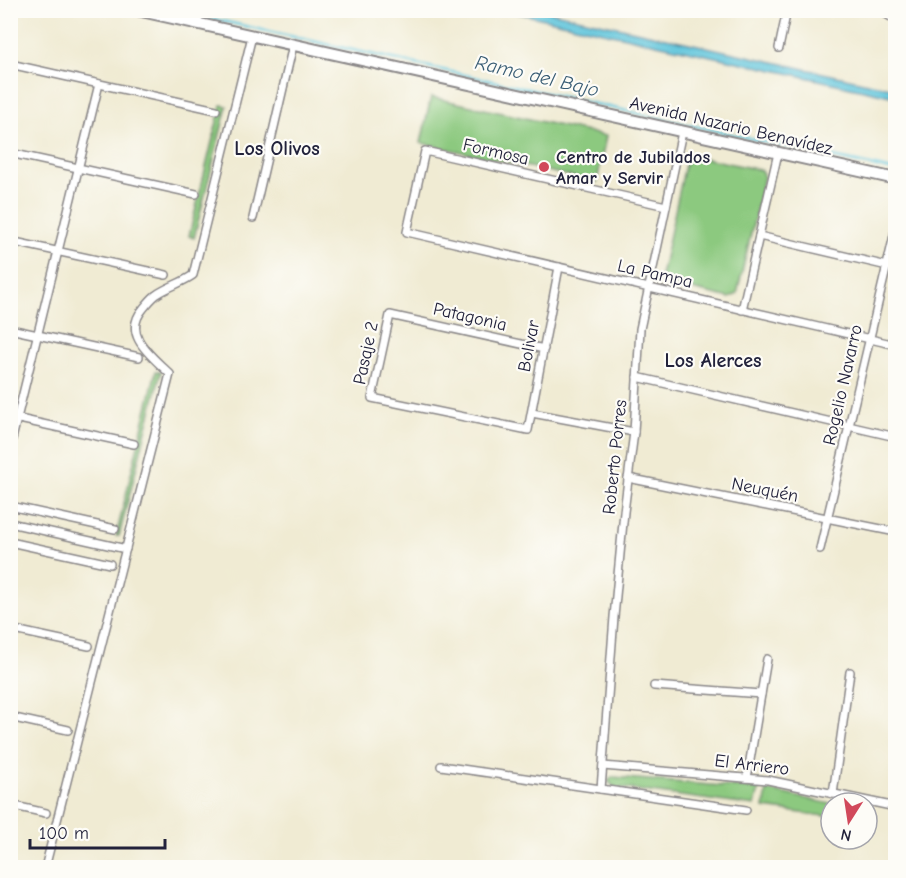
<svg xmlns="http://www.w3.org/2000/svg" width="906" height="878" font-family="'Comic Neue',sans-serif">
<style>
.green{fill:#8cc97f;stroke:#57765d;stroke-width:1.5}
.water{fill:#5ec5db;stroke:#40748b;stroke-width:1.5}
.lines{fill:none;stroke-linecap:round;stroke-linejoin:round}
.stream{stroke:#5ec5db;stroke-width:3}
.street-casing{stroke:#898687;stroke-width:10}
.primary-casing{stroke:#898687;stroke-width:14}
.street{stroke:#fff;stroke-width:7}
.primary{stroke:#fff;stroke-width:10}
.poi-dot{fill:#d1495b;stroke:#fdfcf7;stroke-width:2}
.labels{text-anchor:middle;dominant-baseline:central;stroke-width:4.5;stroke-linejoin:round;paint-order:stroke}
.street-label{font-size:18px;fill:#22223b;stroke:#fdfcf7}
.poi-label{font-size:18px;font-weight:bold;fill:#22223b;stroke:#fdfcf7;text-anchor:start}
.water-label{font-size:20px;font-style:italic;fill:#375b73;stroke:#fdfcf7}
.neighbourhood-label{font-size:20px;font-weight:bold;fill:#22223b;stroke:#fdfcf7}
</style>
<rect width="100%" height="100%" fill="#fdfcf7"/>
<filter id="ink" filterUnits="userSpaceOnUse"><feTurbulence type="fractalNoise" baseFrequency=".0167" numOctaves="2"/><feDisplacementMap in="SourceGraphic" scale="12" xChannelSelector="R" yChannelSelector="G"/><feConvolveMatrix kernelMatrix="1 2 1 2 8 2 1 2 1" color-interpolation-filters="sRGB"/></filter>
<filter id="wash" filterUnits="userSpaceOnUse"><feTurbulence type="fractalNoise" baseFrequency=".008" numOctaves="4" result="noise"/><feDisplacementMap in="SourceGraphic" scale="24" xChannelSelector="R" yChannelSelector="G"/><feGaussianBlur stdDeviation="1.35" result="paint"/><feColorMatrix in="noise" values="0 0 0 0 0 0 0 0 0 0 0 0 0 0 0 0 0 1.4 0 .05"/><feComposite in="paint" operator="in"/></filter>
<g filter="url(#wash)">
<rect width="100%" height="100%" fill="#f0ebd3"/>
<g class="green">
<path d="M 431,97 L 606,136 L 597,182 L 421,143 Z"/>
<path d="M 221,105 L 227,106 L 194,238 L 189,236 Z"/>
<path d="M 694,156 L 761,170 L 764,177 L 737,294 L 730,298 L 666,283 L 661,276 L 686,160 Z"/>
<path d="M 156,371 L 161,372 L 119,536 L 116,536 Z"/>
<path d="M 613,777 L 759,789 L 755,806 L 614,787 L 608,781 Z"/>
<path d="M 767,790 L 831,804 L 831,817 L 764,808 Z"/>
</g>
<path class="water" d="M 508,11 L 546,11 L 895,89 L 895,97 Z"/>
<g class="lines">
<path class="stream" d="M 173,10 L 896,171"/>
</g>
</g>
<g filter="url(#ink)">
<g class="lines">
<defs>
<g id="street">
<path d="M 879,10 L 896,20"/>
<path d="M 779,48 L 787,10"/>
<path d="M 10,64 L 216,110"/>
<path d="M 10,153 L 196,194"/>
<path d="M 666,206 L 425,151 L 407,232 L 896,345"/>
<path d="M 253,218 L 293,45"/>
<path d="M 759,236 L 896,268"/>
<path d="M 10,241 L 166,275"/>
<path d="M 742,310 L 778,153"/>
<path d="M 10,329 L 139,357"/>
<path d="M 544,349 L 390,315 L 372,398 L 528,430 L 559,267"/>
<path d="M 637,377 L 896,437"/>
<path d="M 532,413 L 634,432"/>
<path d="M 10,417 L 134,444"/>
<path d="M 10,447 L 99,84"/>
<path d="M 628,478 L 896,532"/>
<path d="M 10,506 L 115,529"/>
<path d="M 10,523 L 126,549"/>
<path d="M 10,542 L 110,564"/>
<path d="M 820,549 L 896,227"/>
<path d="M 10,629 L 89,646"/>
<path d="M 654,686 L 761,694"/>
<path d="M 10,717 L 68,730"/>
<path d="M 441,766 L 746,810"/>
<path d="M 603,766 L 768,780 L 896,807"/>
<path d="M 747,778 L 767,659"/>
<path d="M 601,789 L 614,617 L 624,512 L 634,432 L 640,329 L 682,132"/>
<path d="M 833,794 L 850,672"/>
<path d="M 10,805 L 46,813"/>
<path d="M 45,868 L 170,374 C 152,356 121,335 143,309 C 147,304 151,299 156,295 C 167,287 182,283 193,275 L 252,36"/>
</g>
<path id="primary" d="M 137,10 L 896,179"/>
</defs>
<use href="#street" class="street-casing"/>
<use href="#primary" class="primary-casing"/>
<use href="#street" class="street"/>
<use href="#primary" class="primary"/>
</g>
</g>
<circle class="poi-dot" cx="544" cy="167" r="6"/>
<g class="labels">
<g class="street-label">
<text transform="translate(731 126) rotate(13)">Avenida Nazario Benavídez</text>
<text transform="translate(496 152) rotate(13)">Formosa</text>
<text transform="translate(655 274) rotate(13)">La Pampa</text>
<text transform="translate(470 317) rotate(13)">Patagonia</text>
<text transform="translate(529 346) rotate(-79)">Bolivar</text>
<text transform="translate(366 353) rotate(-78)">Pasaje 2</text>
<text transform="translate(843 385) rotate(-77)">Rogelio Navarro</text>
<text transform="translate(615 457) rotate(-84)">Roberto Porres</text>
<text transform="translate(765 490) rotate(11)">Neuquén</text>
<text transform="translate(752 765) rotate(7)">El Arriero</text>
</g>
<g class="poi-label">
<text x="556" y="157">Centro de Jubilados<tspan x="556" dy="21">Amar y Servir</tspan></text>
</g>
<g class="water-label">
<text transform="translate(537 76) rotate(13)">Ramo del Bajo</text>
</g>
<g class="neighbourhood-label">
<text x="277" y="148">Los Olivos</text>
<text x="713" y="360">Los Alerces</text>
</g>
</g>
<rect width="906" height="878" fill="none" stroke="#fdfcf7" stroke-width="36"/>
<g transform="translate(849 821) rotate(192)"><circle r="28" fill="#fdfcf7" stroke="#a5a5ac" stroke-width="1.5"/>
<path d="M0-4.5L10 22L0 15L-10 22Z" fill="#d1495b"/>
<text y="-9" font-size="16" font-weight="bold" text-anchor="middle" fill="#22223b">N</text>
</g>
<path d="M30 839v9h135v-9" fill="none" stroke="#22223b" stroke-width="3"/>
<text x="39" y="839" font-size="18" fill="#22223b" stroke="#fdfcf7" stroke-width="4.5" paint-order="stroke">100 m</text>
</svg>
